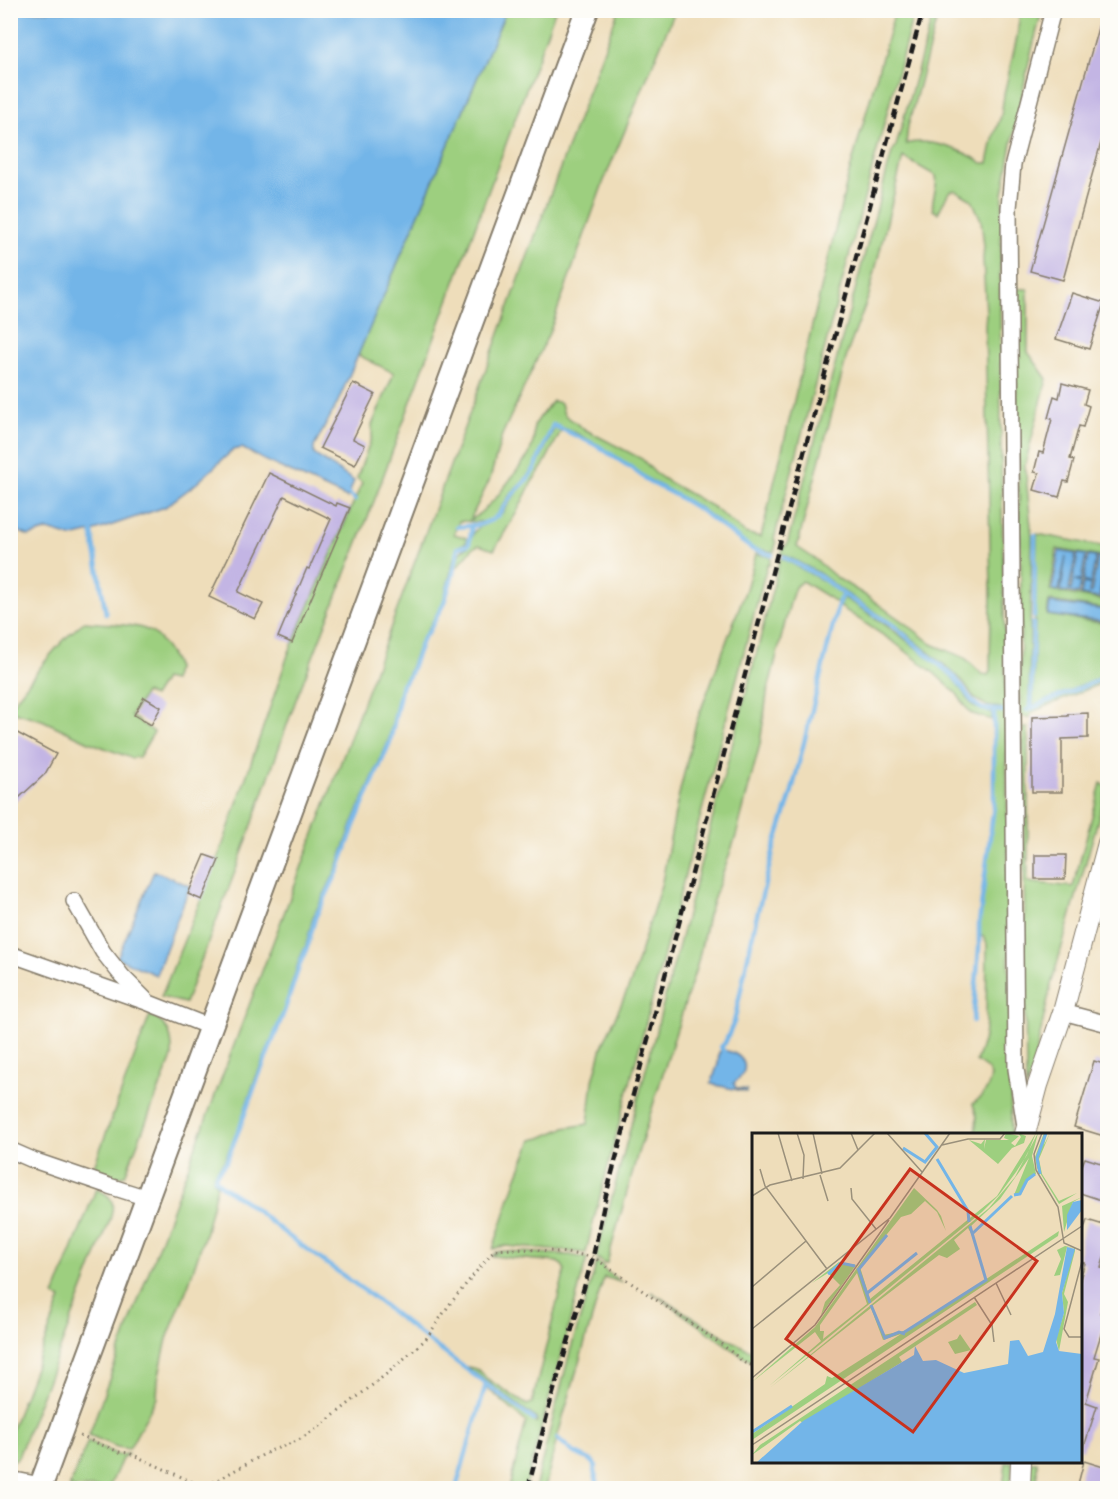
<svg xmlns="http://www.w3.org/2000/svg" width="1118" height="1499" font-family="'IM FELL Great Primer',serif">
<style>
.green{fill:#9dcf7f;stroke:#5c764e;stroke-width:1.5;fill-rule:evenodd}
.water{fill:#73b5e8;stroke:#486882;stroke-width:1.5}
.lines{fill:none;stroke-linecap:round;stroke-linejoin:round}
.stream{stroke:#73b5e8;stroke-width:4.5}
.building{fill:#c3b5e4}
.minor-casing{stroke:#857c6b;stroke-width:18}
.major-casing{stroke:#857c6b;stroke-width:22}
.highway-casing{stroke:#857c6b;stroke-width:26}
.path{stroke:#857c6b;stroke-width:3;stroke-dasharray:1.5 4.5;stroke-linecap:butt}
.minor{stroke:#fff;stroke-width:15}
.major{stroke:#fff;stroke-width:20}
.highway{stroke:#fff;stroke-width:22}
.rail{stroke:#1c1c1c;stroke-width:4.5;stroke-dasharray:9 4.5;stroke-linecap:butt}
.inset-river{fill:none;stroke:#73b5e8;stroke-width:3}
.inset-road{fill:none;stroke:#9a907b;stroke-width:1.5}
.view{fill:#c8321e;fill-opacity:0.15;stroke:#c8321e;stroke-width:3}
.inset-edge{fill:none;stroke:#1c1c1c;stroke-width:3}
</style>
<rect width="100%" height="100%" fill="#fdfcf7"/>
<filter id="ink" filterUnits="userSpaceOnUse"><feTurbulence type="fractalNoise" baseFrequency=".0167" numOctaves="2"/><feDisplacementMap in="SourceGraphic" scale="12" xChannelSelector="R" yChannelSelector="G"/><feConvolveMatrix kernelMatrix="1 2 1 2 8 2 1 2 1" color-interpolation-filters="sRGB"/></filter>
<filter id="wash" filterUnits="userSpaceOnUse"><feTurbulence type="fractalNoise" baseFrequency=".008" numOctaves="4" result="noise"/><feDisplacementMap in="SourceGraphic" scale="24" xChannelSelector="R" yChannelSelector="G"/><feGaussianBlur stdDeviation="1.35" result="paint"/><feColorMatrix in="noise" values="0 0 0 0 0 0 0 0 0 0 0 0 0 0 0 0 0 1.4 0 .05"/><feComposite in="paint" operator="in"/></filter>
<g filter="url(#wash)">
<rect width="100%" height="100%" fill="#eeddba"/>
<g class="green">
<path d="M 506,11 L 555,11 L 373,504 L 294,705 L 244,848 L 185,1003 L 161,997 L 222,847 L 289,652 L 362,483 L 357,478 L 372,436 L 372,425 L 394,373 L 358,355 Z"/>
<path d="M 618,11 L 675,11 L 603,183 L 550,331 L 502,435 L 490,479 L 470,520 L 477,516 L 496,498 L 529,455 L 534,439 L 534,426 L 542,414 L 553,401 L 561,403 L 563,412 L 565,415 L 584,429 L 642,459 L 655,473 L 667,481 L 713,507 L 745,533 L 761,537 L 848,177 L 895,11 L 914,11 L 774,539 L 776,543 L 774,552 L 752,548 L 700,508 L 650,480 L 598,445 L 578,434 L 553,424 L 534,467 L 523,482 L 511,493 L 497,514 L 492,519 L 483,522 L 459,521 L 454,534 L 467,538 L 467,542 L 457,547 L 443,602 L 425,634 L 422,637 L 407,676 L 401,683 L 388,742 L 353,822 L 336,870 L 313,917 L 306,945 L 299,960 L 283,1012 L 254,1082 L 239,1127 L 224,1161 L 214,1174 L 213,1180 L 217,1185 L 206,1231 L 189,1283 L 167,1339 L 158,1379 L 157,1397 L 129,1449 L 117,1447 L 89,1435 C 169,1212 255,992 338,770 C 432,517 526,264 618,11 Z"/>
<path d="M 934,11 L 939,11 L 908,126 L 906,144 C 927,137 964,150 982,163 L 988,163 L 994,135 L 1001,116 L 1004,95 L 1017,37 L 1020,11 L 1042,11 L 1030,57 L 1012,143 L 1003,194 L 1000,270 L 1001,453 L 1006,710 L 1011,1134 L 975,1134 L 977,1117 L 973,1104 C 984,1094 988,1091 991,1076 L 987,1069 L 976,1061 L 983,1042 L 986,1023 L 987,944 L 984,937 L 980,936 L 980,923 L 994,805 L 994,711 L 1002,712 L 1003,710 L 1001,708 L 987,706 L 975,699 L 961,680 L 947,667 L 897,626 L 844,592 L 819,573 L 781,553 L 784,547 L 787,545 L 892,152 L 896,146 ZM 903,157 L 936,176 C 939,188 930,198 933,210 L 938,213 L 949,192 L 955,190 L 972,200 L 981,220 L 984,246 L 983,259 L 986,313 L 985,326 L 991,589 L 990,671 L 988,675 L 982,674 L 965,658 L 932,644 L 913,629 L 868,597 L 837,578 L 815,559 L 797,547 L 848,351 L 869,295 Z"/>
<path d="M 1014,289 L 1028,289 L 1028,352 L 1047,379 L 1025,465 L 1032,537 L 1030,623 L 1029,710 L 1108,678 L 1107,681 L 1032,712 L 1030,717 L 1024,717 L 1021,715 L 1020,710 L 1021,579 Z"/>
<path d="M 554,429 L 561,431 L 543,466 L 532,482 L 517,512 L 494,550 L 479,545 L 473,548 L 456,568 C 457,557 458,551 468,547 L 474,532 L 479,527 L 494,520 L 503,512 L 516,493 L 526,483 L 540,460 Z"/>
<path d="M 1037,534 L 1107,547 L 1107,558 L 1057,549 L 1050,591 L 1107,601 L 1107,609 L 1049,601 L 1047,615 L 1107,624 L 1108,674 L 1033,706 Z"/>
<path d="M 756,554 L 771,557 L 770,565 L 767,565 L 594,1219 L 586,1253 L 506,1246 L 499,1247 L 493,1249 L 517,1177 L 532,1140 L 541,1138 L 564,1128 L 588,1124 L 593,1081 L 602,1047 L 631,982 L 662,882 L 677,803 L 696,723 L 746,589 Z"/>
<path d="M 780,558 L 786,560 L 825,582 L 841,595 L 837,603 L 802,581 L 795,587 L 791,599 L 767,694 L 760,744 L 736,836 L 708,915 L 698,962 L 637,1156 L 607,1263 L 605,1264 L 596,1257 L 759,644 Z"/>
<path d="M 843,597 C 871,614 897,632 923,653 C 934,662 946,670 955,681 C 970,698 966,709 992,712 L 992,720 L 970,713 L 957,694 L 934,673 L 895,643 L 839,606 Z"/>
<path d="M 84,622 C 103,624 138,623 153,633 C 160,638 164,645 168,651 C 177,664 178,667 173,681 L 164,679 L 153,697 L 145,693 L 131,716 L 154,732 L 139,757 L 131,758 L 89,742 L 42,720 L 11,711 L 11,705 C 34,677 55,644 84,622 Z"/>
<path d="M 1023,728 L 1028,728 L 1028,882 L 1073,887 L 1101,783 L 1107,788 L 1051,985 L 1033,1067 L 1026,1088 Z"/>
<path d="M 150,1015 C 169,1025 173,1036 172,1057 L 125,1175 L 109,1179 L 91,1174 Z"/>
<path d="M 96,1189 C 114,1196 115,1203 110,1220 L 18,1457 L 11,1463 L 11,1431 L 61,1299 L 54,1296 Z"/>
<path d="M 505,1251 L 570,1255 L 587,1258 L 525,1488 L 509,1488 L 526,1422 L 486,1387 L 536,1423 L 537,1422 L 537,1419 L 467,1367 C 476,1368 481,1370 486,1378 L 527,1405 L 532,1403 L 565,1270 L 562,1265 L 557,1262 L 492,1256 L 496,1252 Z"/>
<path d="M 597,1262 L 603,1267 L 604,1270 L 623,1283 L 604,1277 L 557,1438 L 545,1488 L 535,1488 L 570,1352 Z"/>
<path d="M 651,1292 L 727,1338 L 753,1352 L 753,1362 L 741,1355 Z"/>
<path d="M 88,1441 L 118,1455 L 128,1454 L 122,1459 L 109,1488 L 69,1488 Z"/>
<path d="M 1006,1462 L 1012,1462 L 1011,1488 L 1003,1488 Z"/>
<rect x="1030" y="1462" width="7" height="26"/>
</g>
<g class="water">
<path d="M 10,11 L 506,11 L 337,404 L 314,447 L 314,454 L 354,481 L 347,498 L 264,460 L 242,448 L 233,450 L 197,483 L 165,507 L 92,532 L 71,537 L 48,530 L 29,536 L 13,529 L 11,530 Z"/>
<path d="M 1059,551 L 1076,554 L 1069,589 L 1071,590 L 1078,554 L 1086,555 L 1081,581 L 1076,580 L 1075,581 L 1081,583 L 1079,594 L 1061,591 L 1066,556 L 1059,591 L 1052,590 Z"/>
<path d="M 1088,556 L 1096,557 L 1089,592 L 1091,593 L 1098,557 L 1107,559 L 1107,599 L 1101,598 L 1107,562 L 1105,563 L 1099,598 L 1081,595 L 1083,583 L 1089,584 L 1089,583 L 1083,581 Z"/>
<path d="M 1050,603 L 1107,610 L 1107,622 L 1048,615 Z"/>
<path d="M 154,871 L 190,886 L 156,975 L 117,958 Z"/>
<path d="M 723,1050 C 744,1054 753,1068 734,1083 L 736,1088 L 747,1090 L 747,1092 L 711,1084 L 718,1064 L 719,1052 Z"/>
</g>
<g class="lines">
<g class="stream">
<path d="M 346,491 L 355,500"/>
<path d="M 472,525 L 469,544 L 458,548 L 454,570 L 444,603 L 429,631 L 423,638 L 409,676 L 402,684 L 390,742 L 355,823 L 338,871 L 315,918 L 308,945 L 301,961 L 284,1012 L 256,1083 L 240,1127 L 226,1162 L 216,1174 L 215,1179 L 223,1187 L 246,1202 L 287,1235 L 369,1294 L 426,1339 L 534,1420"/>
<path d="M 457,527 L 479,525 L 492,520 L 498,515 L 513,494 L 525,482 L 535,468 L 553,425 L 598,446 L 630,467 L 650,482 L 677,496 L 700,510 L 752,549 L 772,555"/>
<path d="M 92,532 L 106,614"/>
<path d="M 784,557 L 821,577 L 843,594 L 894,626 L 954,677 C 963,686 971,705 983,709 C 989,710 997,710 1003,711"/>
<path d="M 1034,617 L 1035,535"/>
<path d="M 1031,708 L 1033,623"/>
<path d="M 1027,710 L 1108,676"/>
<path d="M 973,1021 L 979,948 L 979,923 L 994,805 L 994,710"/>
<path d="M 724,1052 L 721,1047 L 725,1043 L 734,1022 L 756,919 L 774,848 L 791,795 L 839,601 L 843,594"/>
<path d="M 557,1438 L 573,1452 L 592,1461 L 596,1466 L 594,1471 L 599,1488"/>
<path d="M 456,1488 L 486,1384"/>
</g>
</g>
<g id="blocks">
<g class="building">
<path d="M 1103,10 L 1107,10 L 1107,121 L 1063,280 L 1030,271 Z"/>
<path d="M 1072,293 L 1104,303 L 1089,349 L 1056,339 Z"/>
<path d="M 353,383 L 375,394 L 353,439 L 365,445 L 355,465 L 320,448 Z"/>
<path d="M 1062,383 L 1088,390 L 1084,404 L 1089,406 L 1083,427 L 1079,426 L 1070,459 L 1074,460 L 1068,482 L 1064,481 L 1059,497 L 1034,490 L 1039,473 L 1034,472 L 1039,452 L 1043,453 L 1052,419 L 1048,418 L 1054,396 L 1059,398 Z"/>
<path d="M 269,473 L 336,506 L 337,503 L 350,508 L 292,643 L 278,637 L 307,568 L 309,569 L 331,519 L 284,496 L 238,592 L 263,604 L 255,619 L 209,597 Z"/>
<path d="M 144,697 L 161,707 L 151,725 L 134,715 Z"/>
<path d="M 1088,713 L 1088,738 L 1062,739 L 1062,792 L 1032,792 L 1032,717 L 1068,716 L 1068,714 Z"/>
<path d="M 10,729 L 56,754 L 45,774 L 10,806 Z"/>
<path d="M 205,855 L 219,860 L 202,900 L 188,894 Z"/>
<path d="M 1035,855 L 1066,855 L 1065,879 L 1035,879 Z"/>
<path d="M 1094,1061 L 1107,1065 L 1107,1125 L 1104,1136 L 1074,1127 Z"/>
<path d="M 1085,1158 L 1107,1165 L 1107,1202 L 1080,1193 L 1080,1170 Z"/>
<path d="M 1087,1220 L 1107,1226 L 1107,1248 L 1101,1268 L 1107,1270 L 1107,1289 L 1100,1313 L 1107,1315 L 1094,1357 L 1099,1358 L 1086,1402 L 1097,1406 L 1083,1450 L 1080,1449 L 1080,1279 L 1085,1263 L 1080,1262 L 1080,1242 Z"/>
<path d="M 1084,1461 L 1107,1468 L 1107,1488 L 1077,1488 Z"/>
</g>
</g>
</g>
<g filter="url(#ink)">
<use href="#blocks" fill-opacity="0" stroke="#857c6b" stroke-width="1.5"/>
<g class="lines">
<defs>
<g id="minor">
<path d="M 74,901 L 103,952 L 122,976 L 147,1001"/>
<path d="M 10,954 L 149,1003 L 210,1027"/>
<path d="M 1063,1012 L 1108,1024"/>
<path d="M 1025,1126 L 1016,1069 L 1009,208 L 1013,164 L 1053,10"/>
<path d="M 10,1150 L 33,1160 L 109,1186 L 147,1198"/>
<path d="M 10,1479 L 41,1485"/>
</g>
<g id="major">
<path d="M 1025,1134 L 1038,1085 L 1063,1012 L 1108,843"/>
<path d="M 1020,1488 L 1021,1462"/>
</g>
<path id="highway" d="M 40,1488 L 587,10"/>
</defs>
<use href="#minor" class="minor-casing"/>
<use href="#major" class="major-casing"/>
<use href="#highway" class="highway-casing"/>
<path class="path" d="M 80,1436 L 119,1452 L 129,1453 L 197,1484 L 210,1484 L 270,1451 L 297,1441 L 319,1427 L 389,1372 L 426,1339 L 449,1305 L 494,1250 C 523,1247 564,1252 593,1257 L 724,1346 L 745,1363 L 754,1366"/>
<use href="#minor" class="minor"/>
<use href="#major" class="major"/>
<use href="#highway" class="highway"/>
<path class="rail" d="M 528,1488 L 551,1400 L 593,1257 L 606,1195 C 713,800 815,405 923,10"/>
</g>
</g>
<g transform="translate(752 1133)">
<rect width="330" height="330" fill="#eeddba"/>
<path d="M 254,0 L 267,3 L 259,10 L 263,13 L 269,4 L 266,0 L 274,3 L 272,10 L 260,15 L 246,31 L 217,7 L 229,11 L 233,6 L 232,16 L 234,7 L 257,7 L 252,5 ZM 284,0 L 275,22 L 264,39 L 247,62 L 230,79 L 17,253 L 69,208 L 63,199 L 0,249 L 63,194 L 162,55 L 185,77 L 189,83 L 194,98 L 185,79 L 173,68 L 159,81 L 149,84 L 108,134 L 118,166 L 245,63 ZM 105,140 L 115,171 L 71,206 L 72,198 L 68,198 L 68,192 ZM 286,0 L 280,23 L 284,41 L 275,47 L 267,61 L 262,62 L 277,25 L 248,66 L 219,93 L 221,104 L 216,95 L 202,107 L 208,116 L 195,125 L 187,122 L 120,173 L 131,202 L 157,197 L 307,98 L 306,103 L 0,307 L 0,301 L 73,251 L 75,243 L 80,245 L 149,201 L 131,207 L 119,175 L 19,254 L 237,75 L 263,44 ZM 292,0 L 295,0 L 292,12 L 298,0 L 287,26 L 290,41 L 307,68 L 325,60 L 307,71 L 285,35 L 283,24 ZM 330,64 L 321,69 L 312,99 L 310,73 ZM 313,113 L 323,115 L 323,118 L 312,161 L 316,169 L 307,218 L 304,206 L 312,180 L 310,160 L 322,115 L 315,114 L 308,142 L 302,143 L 309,126 L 305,117 ZM 87,129 L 104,132 L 69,182 L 73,169 L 88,152 L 76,140 L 60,150 ZM 223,169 L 225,172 L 147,224 L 150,229 L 51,290 L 48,288 L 0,322 L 8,312 ZM 208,201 L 219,217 L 203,221 L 196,209 L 205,206 Z" fill="#9dcf7f" fill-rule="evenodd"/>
<path d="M 330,67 L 330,77 L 315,97 L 315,82 L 321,69 ZM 315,114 L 323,116 L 310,160 L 312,180 L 304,209 L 307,218 L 330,221 L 330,330 L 4,330 L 51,288 L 162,222 L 163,213 L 171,228 L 184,227 L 212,240 L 256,231 L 258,208 L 267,207 L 276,223 L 291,219 L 303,181 Z" fill="#73b5e8"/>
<path class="inset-river" d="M 151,15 L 173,29 L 185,14 L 173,0M 185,26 L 216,78 L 217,89M 288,41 L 285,25 L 294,0M 262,62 L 268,61 L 275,47 L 283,41M 221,100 L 260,63M 106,135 L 118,170M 107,136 L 135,102M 76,141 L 89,130 L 103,133M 114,161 L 165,120M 119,172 L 133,205 L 147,199 L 153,201M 151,200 L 234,147 L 218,93M 0,299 L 40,273"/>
<path class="inset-road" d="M 26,0 L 40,48M 45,0 L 52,22 L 51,46M 61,0 L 70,41M 99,0 L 106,17M 135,0 L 170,39M 290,0 L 282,21 L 284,37 L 306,74 L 312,110 L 330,118M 190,12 L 216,6 L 248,6 L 253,0M 8,36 L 13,53 L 75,136M 68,42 L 76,68M 99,55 L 100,66 L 124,96M 0,63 L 18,52 L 88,35 L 123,0M 330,128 L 312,196 L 317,204 L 330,204M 244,150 L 259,182M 0,154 L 54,108M 222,164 L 240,192 L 242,209M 0,196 L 138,85 L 198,0M 0,245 L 63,192 L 137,87M 0,312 L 330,93"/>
<path class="view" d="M 158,36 L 285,128 L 161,299 L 34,206 Z"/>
<rect width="330" height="330" class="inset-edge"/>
</g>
<rect width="1118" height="1499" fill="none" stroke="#fdfcf7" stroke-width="36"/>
</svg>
